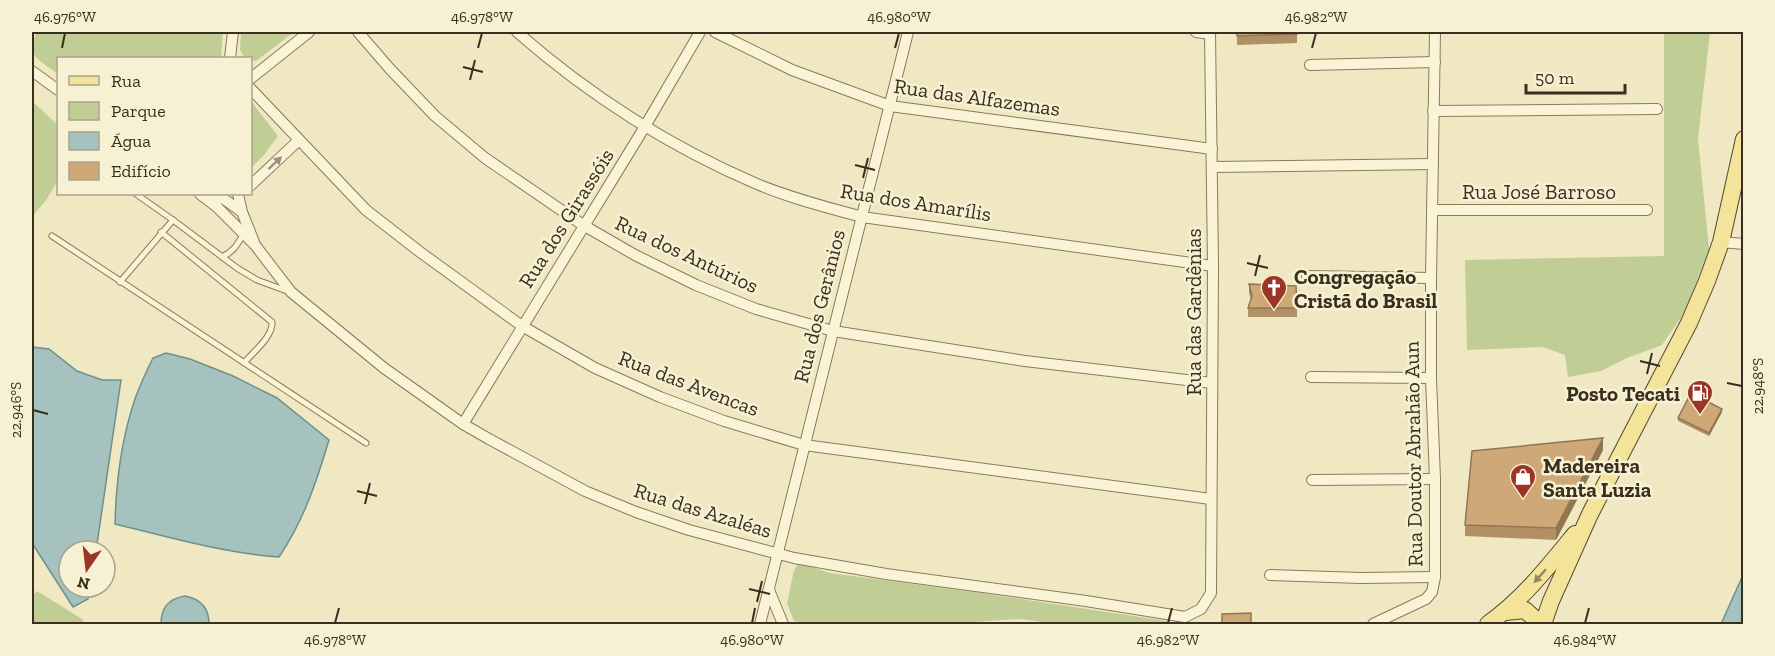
<svg xmlns="http://www.w3.org/2000/svg" width="1775" height="656" font-family="'Zilla Slab',serif">
<style>
.green{fill:#c0ce96}
.water{fill:#a5c2be;stroke:#6c918d;stroke-width:1.5}
.lines{fill:none;stroke-linecap:round;stroke-linejoin:round}
.lane-casing{stroke:#8b7a59;stroke-width:7}
.street-casing{stroke:#8b7a59;stroke-width:12}
.primary-casing{stroke:#58472d;stroke-width:18}
.lane{stroke:#faf4d7;stroke-width:5}
.street{stroke:#faf4d7;stroke-width:10}
.primary{stroke:#f4e499;stroke-width:16}
.wall{fill:#b29066}
.shaded-wall{fill:#917653}
.building{fill:#cfa877;stroke:#917653;stroke-width:1.5}
.oneway{fill:#9a927a}
.oneway2{fill:#978a5c}
.ticks{fill:none;stroke:#3a2f1e;stroke-width:2}
.labels{text-anchor:middle;dominant-baseline:central;stroke-width:5;stroke-linejoin:round;paint-order:stroke}
.street-label{font-size:21px;fill:#3a2f1e;stroke:#f7f1d3}
.poi-label{font-size:21px;font-weight:bold;fill:#3a2f1e;stroke:#f7f1d3;text-anchor:start}
.neatline{fill:none;stroke:#3a2f1e;stroke-width:2}
.ticks-label{font-size:15px;text-anchor:middle;fill:#3a2f1e}
</style>
<rect width="100%" height="100%" fill="#f0e8c3"/>
<g class="green">
<path d="M 37,32 L 223,32 L 221,58 L 58,58 L 58,74 C 41,61 24,56 37,32 Z"/>
<path d="M 241,32 L 294,32 L 256,61 L 245,58 L 240,50 Z"/>
<path d="M 1664,32 L 1710,32 L 1698,139 L 1709,249 L 1685,312 L 1662,345 L 1627,358 L 1601,371 L 1568,377 L 1565,355 L 1543,347 L 1467,350 L 1465,260 L 1664,256 Z"/>
<path d="M 32,101 L 58,125 L 58,180 L 47,199 L 32,217 Z"/>
<path d="M 251,101 L 278,136 L 264,155 L 251,168 Z"/>
<path d="M 799,563 L 830,573 L 981,593 L 1186,624 L 1061,624 L 1019,619 L 944,624 L 810,624 L 794,621 L 787,603 L 794,570 Z"/>
<path d="M 37,591 L 82,619 L 85,624 L 32,624 L 32,597 Z"/>
</g>
<g class="water">
<path d="M 32,347 L 49,349 L 77,371 L 102,380 L 121,380 L 96,551 L 69,551 L 69,587 L 90,587 L 88,599 L 73,607 L 32,543 Z"/>
<path d="M 166,353 L 190,359 L 233,376 L 277,398 L 329,440 C 316,483 304,520 279,557 C 223,553 169,537 115,524 C 116,481 122,436 136,396 C 141,383 147,370 153,358 Z"/>
<path d="M 1743,575 L 1743,624 L 1721,624 Z"/>
<path d="M 185,596 C 201,599 209,608 209,624 L 161,624 C 161,608 168,599 185,596 Z"/>
</g>
<g class="lines">
<defs>
<g id="lane">
<path d="M 136,194 L 173,220"/>
<path d="M 161,232 L 272,322 C 273,337 253,352 244,363"/>
<path d="M 52,236 L 366,443"/>
<path d="M 222,257 C 233,252 237,245 243,235"/>
<path d="M 120,282 L 173,220 L 237,268 L 257,280 L 287,291"/>
</g>
<g id="street">
<path d="M 358,32 L 390,69 L 435,116 L 485,158 L 583,225 L 635,255 L 696,285 L 756,309 L 833,331 L 1025,361 L 1212,383"/>
<path d="M 517,32 C 589,95 668,146 757,184 C 790,198 826,207 862,217 L 1213,266"/>
<path d="M 715,32 L 792,70 L 890,106 L 1212,149"/>
<path d="M 1196,32 L 1210,34"/>
<path d="M 230,58 L 233,32"/>
<path d="M 1310,65 L 1435,62"/>
<path d="M 32,71 L 58,90"/>
<path d="M 250,79 L 309,32"/>
<path d="M 250,88 L 366,210 L 420,252 L 522,326 L 595,368 L 660,397 L 724,421 L 804,445 L 1211,499"/>
<path d="M 1433,111 L 1657,109"/>
<path d="M 1212,167 L 1433,164"/>
<path d="M 250,186 L 299,140"/>
<path d="M 200,194 L 217,207"/>
<path d="M 213,194 L 217,207 L 255,245 L 291,292 L 384,368 L 463,424 L 489,439 L 585,491 L 636,512 L 689,530 L 794,558 L 886,574 L 1086,601 L 1185,617 L 1201,609 L 1211,593 L 1213,266 L 1210,32"/>
<path d="M 217,194 L 242,212"/>
<path d="M 238,194 L 242,212 L 254,242"/>
<path d="M 1432,210 L 1647,210"/>
<path d="M 1721,242 L 1744,244"/>
<path d="M 1307,276 L 1431,278"/>
<path d="M 1311,377 L 1431,378"/>
<path d="M 463,424 L 644,128 L 700,32"/>
<path d="M 1312,480 L 1435,479"/>
<path d="M 1270,575 L 1361,578 L 1435,577"/>
<path d="M 769,590 L 783,624"/>
<path d="M 760,624 L 908,32"/>
<path d="M 1373,624 L 1426,599 L 1432,592 L 1435,577 L 1435,479 L 1431,378 L 1431,278 L 1435,32"/>
</g>
<g id="primary">
<path d="M 1505,612 L 1525,610 L 1535,619 L 1536,624"/>
<path d="M 1488,624 C 1523,599 1548,567 1575,534"/>
<path d="M 1543,624 L 1551,601 L 1590,514 L 1689,323 L 1707,281 L 1721,242 L 1744,139"/>
</g>
</defs>
<use href="#lane" class="lane-casing"/>
<use href="#street" class="street-casing"/>
<use href="#primary" class="primary-casing"/>
<use href="#lane" class="lane"/>
<use href="#street" class="street"/>
<use href="#primary" class="primary"/>
</g>
<g class="wall">
<path d="M 1237,32 L 1297,32 L 1297,43 L 1237,45 Z"/>
<path d="M 1249,284 L 1297,308 L 1297,317 L 1248,317 L 1248,308 L 1251,300 L 1249,293 Z"/>
<path d="M 1722,412 L 1709,436 L 1678,421 L 1678,418 Z"/>
<path d="M 1603,450 L 1556,540 L 1465,536 L 1465,525 Z"/>
</g>
<g class="shaded-wall">
<path d="M 1722,409 L 1722,412 L 1709,436 L 1709,433 Z"/>
<path d="M 1603,438 L 1603,450 L 1556,540 L 1556,528 Z"/>
</g>
<g class="building">
<path d="M 1237,32 L 1297,32 L 1297,34 L 1237,36 Z"/>
<path d="M 1249,284 L 1296,286 L 1297,308 L 1248,308 L 1252,296 Z"/>
<path d="M 1691,393 L 1722,409 L 1709,433 L 1678,418 Z"/>
<path d="M 1603,438 L 1556,528 L 1465,525 L 1472,451 Z"/>
<path d="M 1251,613 L 1251,624 L 1222,624 L 1222,614 Z"/>
</g>
<defs><path id="oneway-solid" d="M-6-.8H1V-3.2L6.5 0L1 3.2V.8H-6Z" transform="scale(1.5)"/></defs>
<use class="oneway" href="#oneway-solid" transform="translate(275 163) rotate(-43)"/>
<use class="oneway2" href="#oneway-solid" transform="translate(1540 576) rotate(131)"/>
<path class="ticks" d="M 62,48 L 65,33M 478,48 L 482,33M 895,48 L 899,33M 1312,48 L 1316,33M 463,67 L 483,72M 470,80 L 475,60M 855,165 L 875,170M 863,178 L 868,158M 1247,263 L 1268,268M 1255,276 L 1260,255M 1640,361 L 1660,366M 1647,374 L 1652,353M 1727,383 L 1742,386M 33,410 L 48,414M 357,491 L 377,496M 365,504 L 370,483M 749,589 L 770,594M 757,602 L 762,581M 335,623 L 339,608M 752,623 L 755,608M 1168,623 L 1172,608M 1585,623 L 1589,608"/>
<defs>
<symbol id="church-pin" viewBox="-11 -11 22 30"><path d="M0 17L-7.5 6A9.5 9.5 0 1 1 7.5 6Z" fill="#9c3526" stroke="#f7f1d3"/><path d="M-1.2-6h2.4v3.5h3.3v2.4h-3.3V6h-2.4V-.1h-3.3v-2.4h3.3Z" fill="#fff"/></symbol>
<symbol id="fuel-pin" viewBox="-11 -11 22 30"><path d="M0 17L-7.5 6A9.5 9.5 0 1 1 7.5 6Z" fill="#9c3526" stroke="#f7f1d3"/><path d="M-5.5-6h7V0h2V4h1.3V-2.5L3-4.5l.8-.8L6-3V5H2.5V1h-1V6h-7ZM-4.2-4.7v3.2H.2V-4.7Z" fill="#fff"/></symbol>
<symbol id="shop-pin" viewBox="-11 -11 22 30"><path d="M0 17L-7.5 6A9.5 9.5 0 1 1 7.5 6Z" fill="#9c3526" stroke="#f7f1d3"/><path d="M-5-2.5h2.3a2.7 3.5 0 0 1 5.4 0H5L5.5 6h-11ZM-1.5-2.5h3a1.5 2.3 0 0 0-3 0Z" fill="#fff"/></symbol>
</defs>
<g fill-rule="evenodd">
<use href="#church-pin" x="1259" y="273" width="30" height="40"/>
<use href="#fuel-pin" x="1685" y="378" width="30" height="40"/>
<use href="#shop-pin" x="1508" y="462" width="30" height="40"/>
</g>
<g class="labels">
<g class="street-label">
<text transform="translate(977 97) rotate(8)">Rua das Alfazemas</text>
<text x="1539" y="191">Rua José Barroso</text>
<text transform="translate(916 202) rotate(9)">Rua dos Amarílis</text>
<text transform="translate(566 218) rotate(-58)">Rua dos Girassóis</text>
<text transform="translate(687 254) rotate(25)">Rua dos Antúrios</text>
<text transform="translate(819 306) rotate(-76)">Rua dos Gerânios</text>
<text transform="translate(1193 312) rotate(-90)">Rua das Gardênias</text>
<text transform="translate(689 383) rotate(21)">Rua das Avencas</text>
<text transform="translate(1413 454) rotate(-91)">Rua Doutor Abrahão Aun</text>
<text transform="translate(703 510) rotate(17)">Rua das Azaléas</text>
</g>
<g class="poi-label">
<text x="1294" y="276">Congregação<tspan x="1294" dy="24">Cristã do Brasil</tspan></text>
<text x="1680" y="393" text-anchor="end">Posto Tecati</text>
<text x="1543" y="465">Madereira<tspan x="1543" dy="24">Santa Luzia</tspan></text>
</g>
</g>
<rect width="1775" height="656" fill="none" stroke="#f7f1d3" stroke-width="66"/>
<rect x="57" y="57" width="195" height="138" fill="#f7f1d3" stroke="#aba38b" stroke-width="1.5"/>
<rect x="69" y="76" width="30" height="9" fill="#f4e499" stroke="#aba38b" stroke-width="1.5"/>
<text x="111" y="87" font-size="18" fill="#3a2f1e">Rua</text>
<rect x="69" y="102" width="30" height="18" fill="#c0ce96" stroke="#aba38b" stroke-width="1.5"/>
<text x="111" y="117" font-size="18" fill="#3a2f1e">Parque</text>
<rect x="69" y="132" width="30" height="18" fill="#a5c2be" stroke="#aba38b" stroke-width="1.5"/>
<text x="111" y="147" font-size="18" fill="#3a2f1e">Água</text>
<rect x="69" y="162" width="30" height="18" fill="#cfa877" stroke="#aba38b" stroke-width="1.5"/>
<text x="111" y="177" font-size="18" fill="#3a2f1e">Edifício</text>
<g transform="translate(87 569) rotate(194)"><circle r="28" fill="#f7f1d3" stroke="#aba38b" stroke-width="1.5"/>
<path d="M0-4.5L10 22L0 15L-10 22Z" fill="#9c3526"/>
<text y="-9" font-size="16" font-weight="bold" text-anchor="middle" fill="#3a2f1e">N</text>
</g>
<path d="M1526 84v9h99v-9" fill="none" stroke="#3a2f1e" stroke-width="3"/>
<text x="1535" y="84" font-size="18" fill="#3a2f1e" stroke="#f7f1d3" stroke-width="4.5" paint-order="stroke">50 m</text>
<rect x="33" y="33" width="1709" height="590" class="neatline"/>
<g class="ticks-label">
<text x="65" y="22">46.976°W</text>
<text x="482" y="22">46.978°W</text>
<text x="899" y="22">46.980°W</text>
<text x="1316" y="22">46.982°W</text>
<text transform="translate(1758 386) rotate(-90)" y="5">22.948°S</text>
<text transform="translate(16 410) rotate(-90)" y="5">22.946°S</text>
<text x="335" y="645">46.978°W</text>
<text x="752" y="645">46.980°W</text>
<text x="1168" y="645">46.982°W</text>
<text x="1585" y="645">46.984°W</text>
</g>
</svg>
